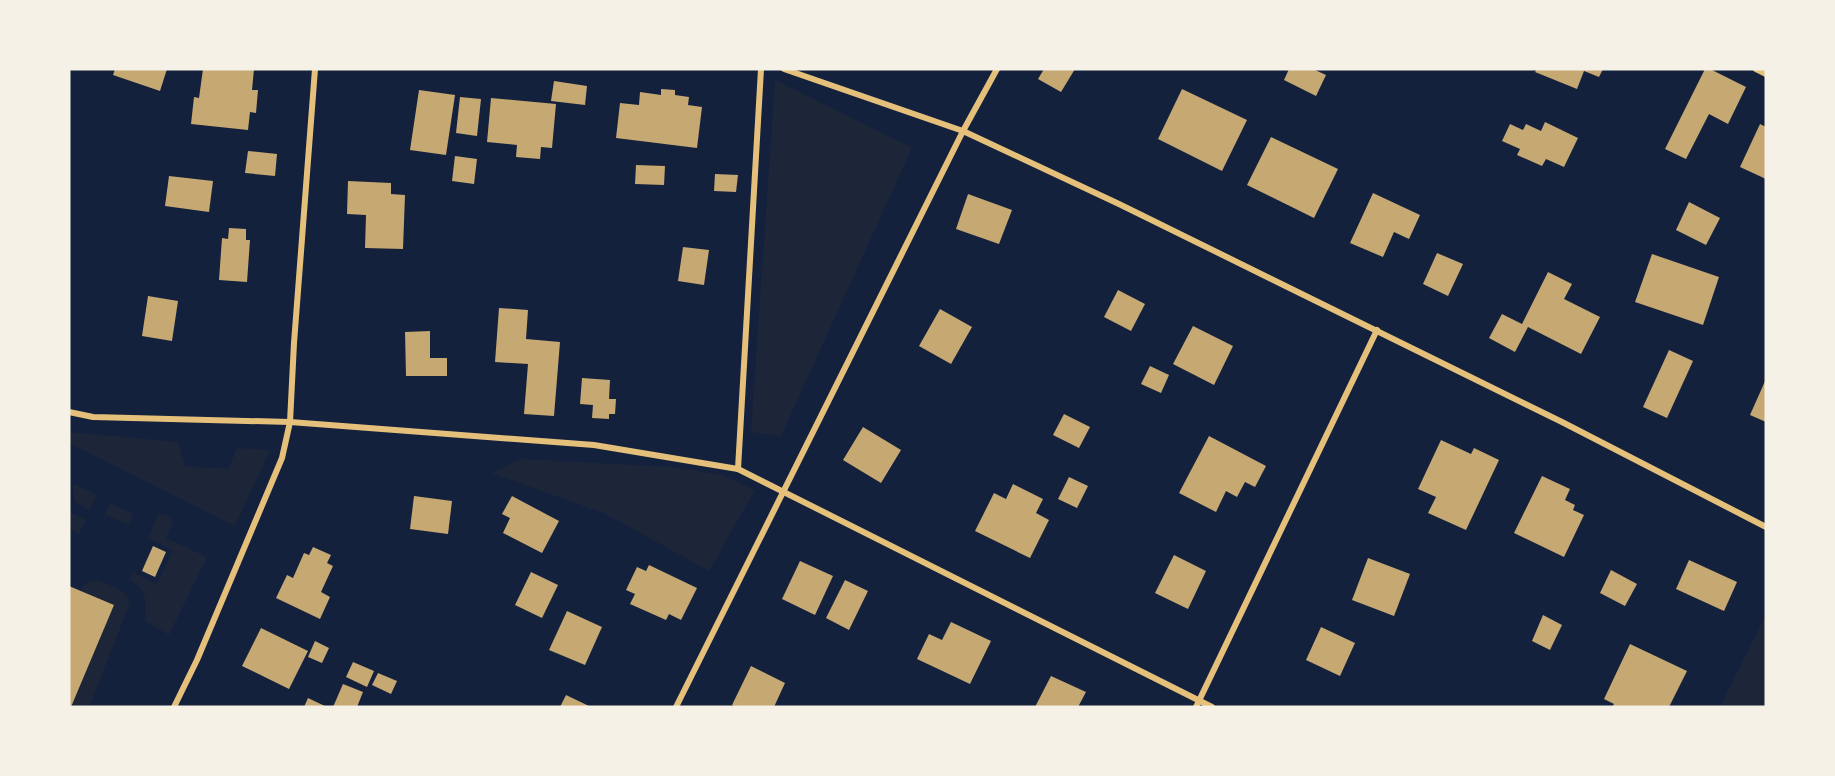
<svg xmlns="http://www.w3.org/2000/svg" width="1835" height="776" font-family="Literata,serif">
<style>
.green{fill:#1d2539}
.building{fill:#c6a872}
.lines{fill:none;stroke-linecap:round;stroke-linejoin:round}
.minor{stroke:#e5c07b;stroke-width:6}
</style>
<rect width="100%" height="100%" fill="#14213d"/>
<g class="green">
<path d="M 775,80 L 912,148 L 781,436 L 751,432 Z"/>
<path d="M 69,432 L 178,442 L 185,466 L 228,469 L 237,448 L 270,450 L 235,526 L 69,443 Z"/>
<path d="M 520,459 L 674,467 L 722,475 L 755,490 L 709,571 L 606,514 L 492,473 Z"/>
<path d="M 74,484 L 97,495 L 89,510 L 75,502 L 73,490 Z"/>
<path d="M 110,503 L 134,514 L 129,525 L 105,515 Z"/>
<path d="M 71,513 L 86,519 L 79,534 L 69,529 L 69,514 Z"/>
<path d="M 158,515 L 167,515 L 173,522 L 166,538 L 207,557 L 169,635 L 145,621 C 147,600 147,592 130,580 L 132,572 L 157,584 L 173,551 L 148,538 Z"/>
<path d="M 97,580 C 108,585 127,589 130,603 L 89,707 L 71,707 L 114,605 L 81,591 C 84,583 88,581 97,580 Z"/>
<path d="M 1766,615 L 1766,707 L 1720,707 Z"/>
</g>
<g class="building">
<path d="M 115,69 L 167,69 L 160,91 L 113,75 Z"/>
<path d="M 203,69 L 254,69 L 252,90 L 258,90 L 256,113 L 250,112 L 248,130 L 191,124 L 194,97 L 199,98 Z"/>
<path d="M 1044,69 L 1075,69 L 1061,92 L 1038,79 Z"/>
<path d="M 1289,69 L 1313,69 L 1326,75 L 1316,96 L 1284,80 Z"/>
<path d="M 1537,69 L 1603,69 L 1599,77 L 1584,71 L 1577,89 L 1535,72 Z"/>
<path d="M 1705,69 L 1710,69 L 1746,87 L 1728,124 L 1709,114 L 1686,159 L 1665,149 Z"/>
<path d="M 554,81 L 587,86 L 585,105 L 551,101 Z"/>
<path d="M 661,89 L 675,90 L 675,95 L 689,97 L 688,105 L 702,107 L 697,148 L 616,138 L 620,103 L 639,105 L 640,92 L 661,95 Z"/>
<path d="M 1182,89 L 1247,120 L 1222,171 L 1158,139 Z"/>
<path d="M 419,90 L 455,95 L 446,155 L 410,150 Z"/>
<path d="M 460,97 L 481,99 L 477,136 L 456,133 Z"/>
<path d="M 491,98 L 556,104 L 552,148 L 541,147 L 540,159 L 516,157 L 517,145 L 487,142 Z"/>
<path d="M 1545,122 L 1578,138 L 1564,167 L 1546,159 L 1542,166 L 1517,155 L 1520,149 L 1502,141 L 1510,124 L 1523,130 L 1526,124 L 1541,131 Z"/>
<path d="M 1760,124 L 1766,127 L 1766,179 L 1740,167 Z"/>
<path d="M 1271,137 L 1338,169 L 1314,218 L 1247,185 Z"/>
<path d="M 248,151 L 277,154 L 275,176 L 245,173 Z"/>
<path d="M 455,156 L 477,159 L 474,184 L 452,181 Z"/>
<path d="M 636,165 L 665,166 L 664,185 L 635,184 Z"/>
<path d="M 715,174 L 738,175 L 736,192 L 714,191 Z"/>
<path d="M 169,176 L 213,181 L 209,212 L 165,206 Z"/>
<path d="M 348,181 L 391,183 L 391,194 L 405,195 L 403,249 L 365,248 L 366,215 L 347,214 Z"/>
<path d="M 1373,193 L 1420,215 L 1409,239 L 1394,232 L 1383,257 L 1350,243 Z"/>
<path d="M 968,194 L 1012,210 L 999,244 L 956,229 Z"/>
<path d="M 1689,202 L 1720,218 L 1706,245 L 1676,230 Z"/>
<path d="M 229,228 L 246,229 L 246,240 L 250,240 L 247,282 L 219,280 L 222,238 L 228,239 Z"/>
<path d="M 683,247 L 709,250 L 704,285 L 678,281 Z"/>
<path d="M 1437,253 L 1463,264 L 1448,296 L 1423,284 Z"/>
<path d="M 1652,254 L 1719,277 L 1703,325 L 1635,302 Z"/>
<path d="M 1548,272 L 1572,284 L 1564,299 L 1600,317 L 1581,354 L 1528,327 L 1515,352 L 1489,338 L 1502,314 L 1522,324 Z"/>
<path d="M 1118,290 L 1145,304 L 1131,331 L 1104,317 Z"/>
<path d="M 148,296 L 178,301 L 172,341 L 142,336 Z"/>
<path d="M 499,308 L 528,310 L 526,339 L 560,342 L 554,416 L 524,414 L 528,364 L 495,362 Z"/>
<path d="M 940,309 L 972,327 L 951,364 L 919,346 Z"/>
<path d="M 1193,326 L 1233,346 L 1214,385 L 1173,364 Z"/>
<path d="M 430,331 L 430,358 L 447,358 L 447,376 L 406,376 L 405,332 Z"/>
<path d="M 1669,350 L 1693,361 L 1667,418 L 1643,407 Z"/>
<path d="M 1150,366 L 1169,375 L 1161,393 L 1141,384 Z"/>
<path d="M 582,378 L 610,380 L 609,399 L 616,399 L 615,414 L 609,414 L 609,419 L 592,418 L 593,405 L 580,404 Z"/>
<path d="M 1766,379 L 1766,422 L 1750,415 Z"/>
<path d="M 1064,414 L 1090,427 L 1079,448 L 1053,435 Z"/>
<path d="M 863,427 L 901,450 L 881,483 L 843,460 Z"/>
<path d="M 1209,436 L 1266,466 L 1255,487 L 1245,482 L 1237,497 L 1226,491 L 1216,512 L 1179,493 Z"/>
<path d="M 1441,440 L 1471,454 L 1474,448 L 1499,460 L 1466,530 L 1428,513 L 1436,497 L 1418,489 Z"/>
<path d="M 1542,476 L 1570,489 L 1565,500 L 1575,505 L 1573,510 L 1584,515 L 1564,557 L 1514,533 Z"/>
<path d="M 1069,477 L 1088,486 L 1077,508 L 1058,499 Z"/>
<path d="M 1013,484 L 1043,499 L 1036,513 L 1049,520 L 1030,558 L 975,531 L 994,493 L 1006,499 Z"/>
<path d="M 414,496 L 452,501 L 448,534 L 410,529 Z"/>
<path d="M 512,496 L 559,521 L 542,553 L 503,533 L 510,518 L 502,514 Z"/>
<path d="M 153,546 L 166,552 L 155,577 L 142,571 Z"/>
<path d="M 313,547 L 331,555 L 327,563 L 333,566 L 321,592 L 330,597 L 320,619 L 276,598 L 287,575 L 293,578 L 304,553 L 309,555 Z"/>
<path d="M 1174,555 L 1206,571 L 1188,609 L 1155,593 Z"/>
<path d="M 1368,558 L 1410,574 L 1394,616 L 1352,600 Z"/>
<path d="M 1689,560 L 1737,582 L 1724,611 L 1676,589 Z"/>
<path d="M 800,561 L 833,576 L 815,615 L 782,599 Z"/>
<path d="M 649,565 L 697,588 L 681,620 L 669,614 L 666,620 L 630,604 L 635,594 L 626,590 L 637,567 L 646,571 Z"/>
<path d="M 1611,570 L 1637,584 L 1625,606 L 1600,593 Z"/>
<path d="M 531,572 L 558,585 L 542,618 L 515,605 Z"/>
<path d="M 845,580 L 868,591 L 849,630 L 826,618 Z"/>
<path d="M 69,586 L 114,605 L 71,707 L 69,707 Z"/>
<path d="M 567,611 L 602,627 L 585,665 L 549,650 Z"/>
<path d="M 1543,615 L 1562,625 L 1550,650 L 1532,641 Z"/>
<path d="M 951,622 L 991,641 L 970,684 L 917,659 L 929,634 L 942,640 Z"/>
<path d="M 1321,627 L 1355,643 L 1340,676 L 1306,660 Z"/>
<path d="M 261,628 L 308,651 L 289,689 L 242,666 Z"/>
<path d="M 315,641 L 329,648 L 322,663 L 308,657 Z"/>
<path d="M 1630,644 L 1687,671 L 1669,707 L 1612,707 L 1614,704 L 1604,699 Z"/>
<path d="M 353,662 L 374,671 L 367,687 L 346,677 Z"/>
<path d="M 751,666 L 785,683 L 774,707 L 736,707 L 732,705 Z"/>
<path d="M 378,673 L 397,681 L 391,694 L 372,685 Z"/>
<path d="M 1051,676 L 1086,692 L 1078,707 L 1035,707 Z"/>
<path d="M 343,684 L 363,692 L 357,707 L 333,707 Z"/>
<path d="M 566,695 L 591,707 L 560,707 Z"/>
<path d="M 308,698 L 327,707 L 304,707 Z"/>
</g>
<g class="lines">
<g class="minor">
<path d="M 784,69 L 963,131 L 1119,204 L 1562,422 L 1766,527"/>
<path d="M 1756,69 L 1766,74"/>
<path d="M 69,412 L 93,417 L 290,422 L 594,445 L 738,469 L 1212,707"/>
<path d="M 738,469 L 761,69"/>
<path d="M 174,707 L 197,660 L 282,458 L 290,422 L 294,343 L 315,69"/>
<path d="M 676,707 L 963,131 L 997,69"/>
<path d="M 1196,707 L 1377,330"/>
</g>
</g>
<rect width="1835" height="776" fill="none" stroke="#f6f1e7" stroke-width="141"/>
</svg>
